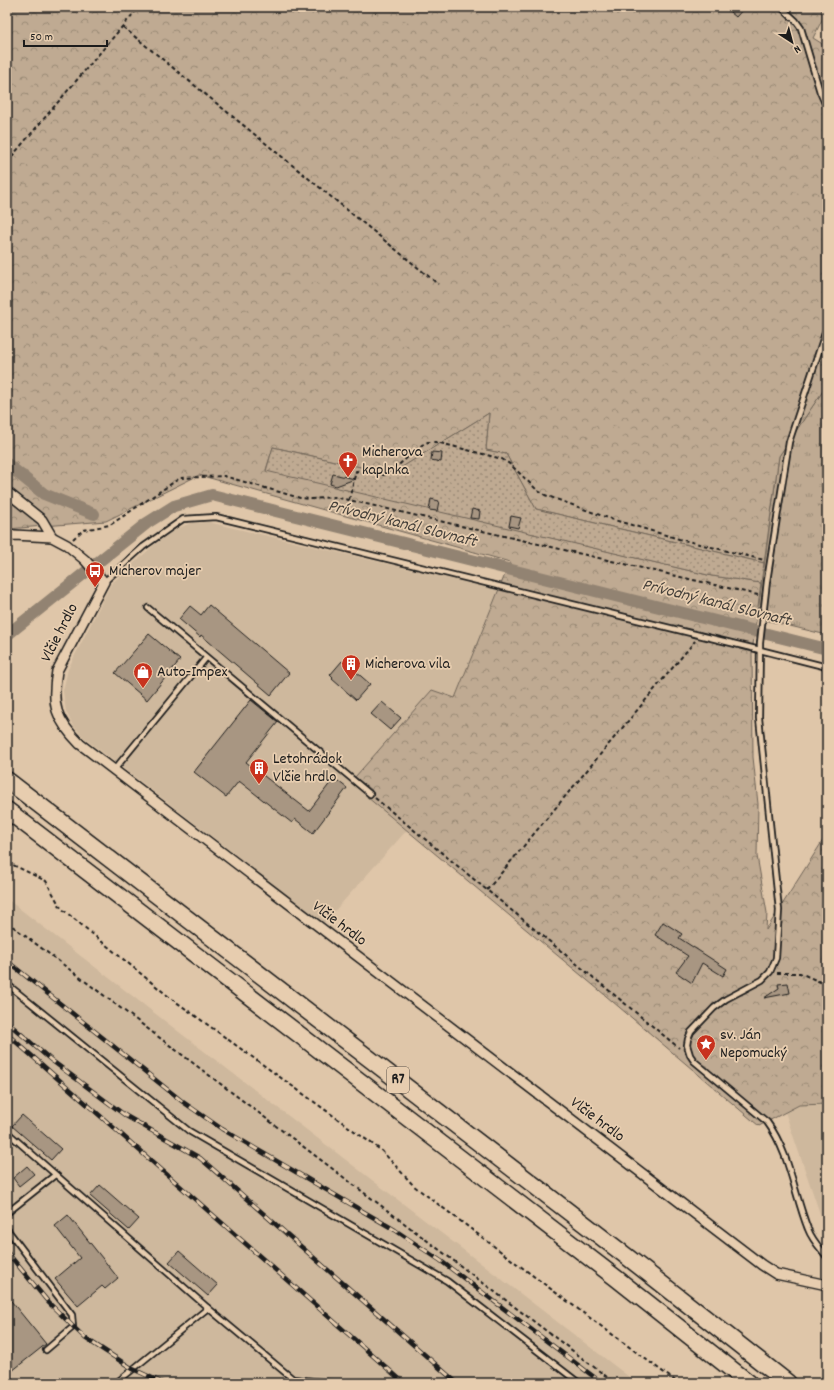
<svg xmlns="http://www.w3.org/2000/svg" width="834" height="1390" font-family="Dekko,sans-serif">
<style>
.built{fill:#ceb89d}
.grass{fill:url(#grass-tufts);stroke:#6e6357}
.forest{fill:url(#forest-crowns);stroke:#6e6357}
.garden{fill:url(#garden-dots);stroke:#6e6357}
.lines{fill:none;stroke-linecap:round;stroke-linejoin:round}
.canal{stroke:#928372;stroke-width:12}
.building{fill:#a89682;stroke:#1c1c1c}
.lane-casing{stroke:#1c1c1c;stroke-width:8}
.street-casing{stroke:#1c1c1c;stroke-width:12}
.highway-casing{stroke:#1c1c1c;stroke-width:19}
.path{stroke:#1c1c1c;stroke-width:2;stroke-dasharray:4 3;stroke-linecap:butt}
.lane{stroke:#e7cdaf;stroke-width:4.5}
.street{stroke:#e7cdaf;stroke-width:9}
.highway{stroke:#e7cdaf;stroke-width:16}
.rail-casing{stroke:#1c1c1c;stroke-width:4.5}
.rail{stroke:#e7cdaf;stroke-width:3;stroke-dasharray:9;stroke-linecap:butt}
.labels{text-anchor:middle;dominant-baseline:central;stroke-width:3.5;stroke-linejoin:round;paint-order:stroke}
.shield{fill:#e7cdaf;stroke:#595148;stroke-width:1}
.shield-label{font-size:15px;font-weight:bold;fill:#1c1c1c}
.poi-label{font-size:16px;fill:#1c1c1c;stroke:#e7cdaf;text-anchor:start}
.street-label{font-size:16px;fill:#1c1c1c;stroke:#e7cdaf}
.water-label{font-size:17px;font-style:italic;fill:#45403a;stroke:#e7cdaf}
</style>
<defs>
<pattern id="grass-tufts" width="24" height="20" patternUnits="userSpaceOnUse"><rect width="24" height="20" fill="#bfaa92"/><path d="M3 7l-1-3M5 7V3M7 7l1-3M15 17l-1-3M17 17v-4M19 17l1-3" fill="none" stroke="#9a8a76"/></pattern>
<pattern id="forest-crowns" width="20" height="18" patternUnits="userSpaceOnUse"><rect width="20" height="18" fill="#bfaa92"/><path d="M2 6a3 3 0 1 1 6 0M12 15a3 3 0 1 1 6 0" fill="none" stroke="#9a8a76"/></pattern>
<pattern id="garden-dots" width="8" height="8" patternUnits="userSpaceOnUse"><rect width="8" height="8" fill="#bfaa92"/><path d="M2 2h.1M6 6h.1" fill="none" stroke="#9a8a76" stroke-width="1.8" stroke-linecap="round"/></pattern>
</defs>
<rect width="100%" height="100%" fill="#dfc6a9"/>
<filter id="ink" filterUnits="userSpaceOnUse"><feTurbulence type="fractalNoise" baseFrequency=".025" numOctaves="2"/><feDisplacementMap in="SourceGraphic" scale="8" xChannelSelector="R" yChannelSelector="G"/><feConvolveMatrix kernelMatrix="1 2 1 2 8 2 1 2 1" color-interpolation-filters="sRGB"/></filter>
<g filter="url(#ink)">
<g class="built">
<path d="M 208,522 L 499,590 L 455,698 L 356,777 L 372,790 L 367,797 L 407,830 L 323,924 L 214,838 L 84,738 L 72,724 L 66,711 L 63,691 L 68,669 L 111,584 L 153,546 L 174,530 L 191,523 Z"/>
<path d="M 7,899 L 179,1032 L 637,1383 L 7,1383 Z"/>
<path d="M 827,1104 L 827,1234 L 785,1112 L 799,1105 Z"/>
</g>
<path class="grass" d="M 827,385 L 827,635 L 757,618 L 779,456 Z"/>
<path class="forest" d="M 7,7 L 821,7 L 823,18 L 813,38 L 821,43 L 827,54 L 827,385 L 779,456 L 764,563 L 536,509 L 506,454 L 486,450 L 489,413 L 391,474 L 273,447 L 266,470 L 712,576 L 761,583 L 752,653 L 753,757 L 758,804 L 757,856 L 767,913 L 766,930 L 827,834 L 827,1104 L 799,1105 L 759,1126 L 599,990 L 367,797 L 372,790 L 355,777 L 432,690 L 455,698 L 510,562 L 199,475 L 106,521 L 7,529 Z"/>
<path class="garden" d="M 489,413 L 486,450 L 506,454 L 536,509 L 764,563 L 761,583 L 712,576 L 266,471 L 273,447 L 391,474 Z"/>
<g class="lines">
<g class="canal">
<path d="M 7,464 L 44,494 L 94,514"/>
<path d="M 7,635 L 147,523 L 174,506 L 212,495 L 827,649"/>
</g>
</g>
<g class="building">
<path d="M 724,7 L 745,7 L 736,17 Z"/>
<path d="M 432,452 L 442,453 L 441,462 L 431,460 Z"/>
<path d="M 333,474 L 355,479 L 336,486 L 330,484 Z"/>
<path d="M 431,499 L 439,501 L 437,511 L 429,510 Z"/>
<path d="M 472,509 L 480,511 L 479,519 L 470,518 Z"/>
<path d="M 511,516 L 521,518 L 518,528 L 509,526 Z"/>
<path d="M 209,605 L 289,673 L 271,695 L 201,635 L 200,637 L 179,619 L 190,606 L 201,615 Z"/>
<path d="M 149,634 L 180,660 L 147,700 L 115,673 Z"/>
<path d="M 342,661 L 346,664 L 346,663 L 370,684 L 356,700 L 332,679 L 333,678 L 330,675 Z"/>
<path d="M 251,700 L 278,722 L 246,762 L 309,811 L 334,778 L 347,788 L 313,833 L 295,819 L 292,823 L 239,781 L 226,797 L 194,772 Z"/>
<path d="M 382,702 L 401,718 L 390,730 L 371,714 Z"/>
<path d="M 663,922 L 682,934 L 679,938 L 727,969 L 723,976 L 702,963 L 692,983 L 676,972 L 688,956 L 655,935 Z"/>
<path d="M 788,983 L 790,993 L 764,998 L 779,988 L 778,984 Z"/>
<path d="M 22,1115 L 61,1149 L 51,1160 L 12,1126 Z"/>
<path d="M 27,1166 L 34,1174 L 19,1186 L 13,1178 Z"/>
<path d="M 100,1185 L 139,1219 L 129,1230 L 90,1196 Z"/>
<path d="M 68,1215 L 118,1278 L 105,1289 L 102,1286 L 78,1306 L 55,1279 L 80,1258 L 55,1226 Z"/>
<path d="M 179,1251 L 218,1285 L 208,1296 L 169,1262 Z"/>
<path d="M 7,1296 L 46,1344 L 7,1375 Z"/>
</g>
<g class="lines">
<defs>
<g id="lane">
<path d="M 781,7 L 796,21 L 801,28 L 820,92 L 827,108"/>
<path d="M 827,327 L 789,442 L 767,581 L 760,643 L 759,718 L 779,910 L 776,958 L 770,972 L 762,980 L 726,999 L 714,1008 L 691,1032 L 688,1039 L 687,1045 L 690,1055 L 694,1061 L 767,1122 C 790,1153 794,1194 808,1229 C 812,1240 820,1248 827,1257"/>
<path d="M 104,582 L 143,547 L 183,519 L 216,517 L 760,650 L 827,667"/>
<path d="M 148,608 L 370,794"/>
<path d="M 114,770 L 206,658"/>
<path d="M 7,984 L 189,1131 L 447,1281 L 579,1383"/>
<path d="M 7,1132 L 208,1308 L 293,1379 L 332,1383"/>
<path d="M 7,1213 L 55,1175"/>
<path d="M 7,1229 L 72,1315 L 73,1327 L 46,1350"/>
<path d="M 116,1383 L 208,1308"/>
</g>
<g id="street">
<path d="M 7,492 L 42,520 L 52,537"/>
<path d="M 7,536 L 14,535 L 52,537 L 67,545 L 85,560 L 104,582 L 57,671 C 51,705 56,720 80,744 L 762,1265 L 776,1274 L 827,1285"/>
</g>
<g id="highway">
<path d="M 7,780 L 630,1259 L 788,1383"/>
<path d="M 7,810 L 616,1278 L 749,1383"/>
</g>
</defs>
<use href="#lane" class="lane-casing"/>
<use href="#street" class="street-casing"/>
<use href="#highway" class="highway-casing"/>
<g class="path">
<path d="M 123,27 L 438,284"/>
<path d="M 7,162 L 139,7"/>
<path d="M 349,500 L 356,471 L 384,475 L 388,474 L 422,445 L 428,442 L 436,442 L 502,459 L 511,465 L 538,491 L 545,495 L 611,519 L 679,539 L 764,560"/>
<path d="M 73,539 L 83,530 L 110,525 L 180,478 L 224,476 L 300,498 L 312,499 L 334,497 L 349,500 L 758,595"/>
<path d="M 375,798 L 679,1048"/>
<path d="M 7,862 L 46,881 L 61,908 L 168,996 L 382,1151 L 414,1186 L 536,1278 L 678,1383"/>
<path d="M 487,890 L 695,641"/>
<path d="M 7,922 L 615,1383"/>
<path d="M 777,973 L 800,973 L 827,985"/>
</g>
<use href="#lane" class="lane"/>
<use href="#street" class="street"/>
<use href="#highway" class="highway"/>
<defs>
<g id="rail">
<path d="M 7,961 L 183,1102 L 222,1129 L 395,1230 L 441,1261 L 602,1383"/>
<path d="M 7,1022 L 51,1060 L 126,1116 L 200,1158 L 457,1383"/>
<path d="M 7,1034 L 404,1383"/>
<path d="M 7,1252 L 49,1303 L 85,1338 L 133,1369 L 163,1383"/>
</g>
</defs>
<use href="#rail" class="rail-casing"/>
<use href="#rail" class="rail"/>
</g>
</g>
<defs>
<symbol id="church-pin" viewBox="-11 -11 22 30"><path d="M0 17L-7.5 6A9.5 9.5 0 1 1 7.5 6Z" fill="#c8321e" stroke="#e7cdaf"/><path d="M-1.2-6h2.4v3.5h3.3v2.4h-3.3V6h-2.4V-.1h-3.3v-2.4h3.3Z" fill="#fff"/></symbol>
<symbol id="bus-pin" viewBox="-11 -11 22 30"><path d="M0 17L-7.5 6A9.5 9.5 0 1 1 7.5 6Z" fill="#c8321e" stroke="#e7cdaf"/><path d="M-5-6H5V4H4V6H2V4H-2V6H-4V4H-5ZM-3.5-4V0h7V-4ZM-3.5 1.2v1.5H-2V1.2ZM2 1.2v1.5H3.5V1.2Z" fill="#fff"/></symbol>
<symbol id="building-pin" viewBox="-11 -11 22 30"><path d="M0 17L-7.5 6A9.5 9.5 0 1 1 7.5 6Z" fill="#c8321e" stroke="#e7cdaf"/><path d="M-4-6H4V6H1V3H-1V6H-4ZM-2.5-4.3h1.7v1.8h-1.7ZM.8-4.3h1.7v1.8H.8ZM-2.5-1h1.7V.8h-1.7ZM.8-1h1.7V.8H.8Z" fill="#fff"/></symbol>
<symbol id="shop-pin" viewBox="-11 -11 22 30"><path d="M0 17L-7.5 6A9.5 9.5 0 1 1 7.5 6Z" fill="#c8321e" stroke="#e7cdaf"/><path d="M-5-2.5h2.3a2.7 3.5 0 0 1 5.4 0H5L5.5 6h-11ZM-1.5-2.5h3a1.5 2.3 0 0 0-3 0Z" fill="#fff"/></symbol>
<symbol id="sight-pin" viewBox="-11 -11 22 30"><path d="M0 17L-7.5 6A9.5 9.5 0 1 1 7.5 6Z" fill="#c8321e" stroke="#e7cdaf"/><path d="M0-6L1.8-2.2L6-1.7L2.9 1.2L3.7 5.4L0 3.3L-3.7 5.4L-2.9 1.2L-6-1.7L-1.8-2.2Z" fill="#fff"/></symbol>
</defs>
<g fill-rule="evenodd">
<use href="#church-pin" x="337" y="450" width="22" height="30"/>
<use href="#bus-pin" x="84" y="560" width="22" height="30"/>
<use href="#building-pin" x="340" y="653" width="22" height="30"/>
<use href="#shop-pin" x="132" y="661" width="22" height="30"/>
<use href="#building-pin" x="248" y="757" width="22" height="30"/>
<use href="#sight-pin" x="695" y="1033" width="22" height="30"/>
</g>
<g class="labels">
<rect class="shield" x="387" y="1067" width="22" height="26" rx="3"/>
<g class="shield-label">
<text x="398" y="1080">R7</text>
</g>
<g class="poi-label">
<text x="362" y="452">Micherova<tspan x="362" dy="18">kaplnka</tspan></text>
<text x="109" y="571">Micherov majer</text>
<text x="365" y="664">Micherova vila</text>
<text x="157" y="672">Auto-Impex</text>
<text x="273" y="759">Letohrádok<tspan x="273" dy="18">Vlčie hrdlo</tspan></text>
<text x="720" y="1035">sv. Ján<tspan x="720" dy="18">Nepomucký</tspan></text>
</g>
<g class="street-label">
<text transform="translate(60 633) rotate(-63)">Vlčie hrdlo</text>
<text transform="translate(339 924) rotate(37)">Vlčie hrdlo</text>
<text transform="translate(597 1120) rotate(37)">Vlčie hrdlo</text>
</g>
<g class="water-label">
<text transform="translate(402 525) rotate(14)">Prívodný kanál Slovnaft</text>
<text transform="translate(716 604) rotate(14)">Prívodný kanál Slovnaft</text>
</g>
</g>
<rect width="834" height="1390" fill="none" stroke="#e7cdaf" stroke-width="24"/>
<rect x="12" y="12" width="810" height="1366" fill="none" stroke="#1c1c1c" stroke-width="1.5" filter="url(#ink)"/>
<g transform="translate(792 42) rotate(144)" stroke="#e7cdaf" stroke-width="3" paint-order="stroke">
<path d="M0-3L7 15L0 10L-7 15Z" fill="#1c1c1c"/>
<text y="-6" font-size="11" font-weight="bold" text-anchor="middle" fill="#1c1c1c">N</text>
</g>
<path d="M24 40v6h83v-6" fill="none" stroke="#1c1c1c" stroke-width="2"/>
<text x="30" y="40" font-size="12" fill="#1c1c1c" stroke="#e7cdaf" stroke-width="3" paint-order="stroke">50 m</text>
</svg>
